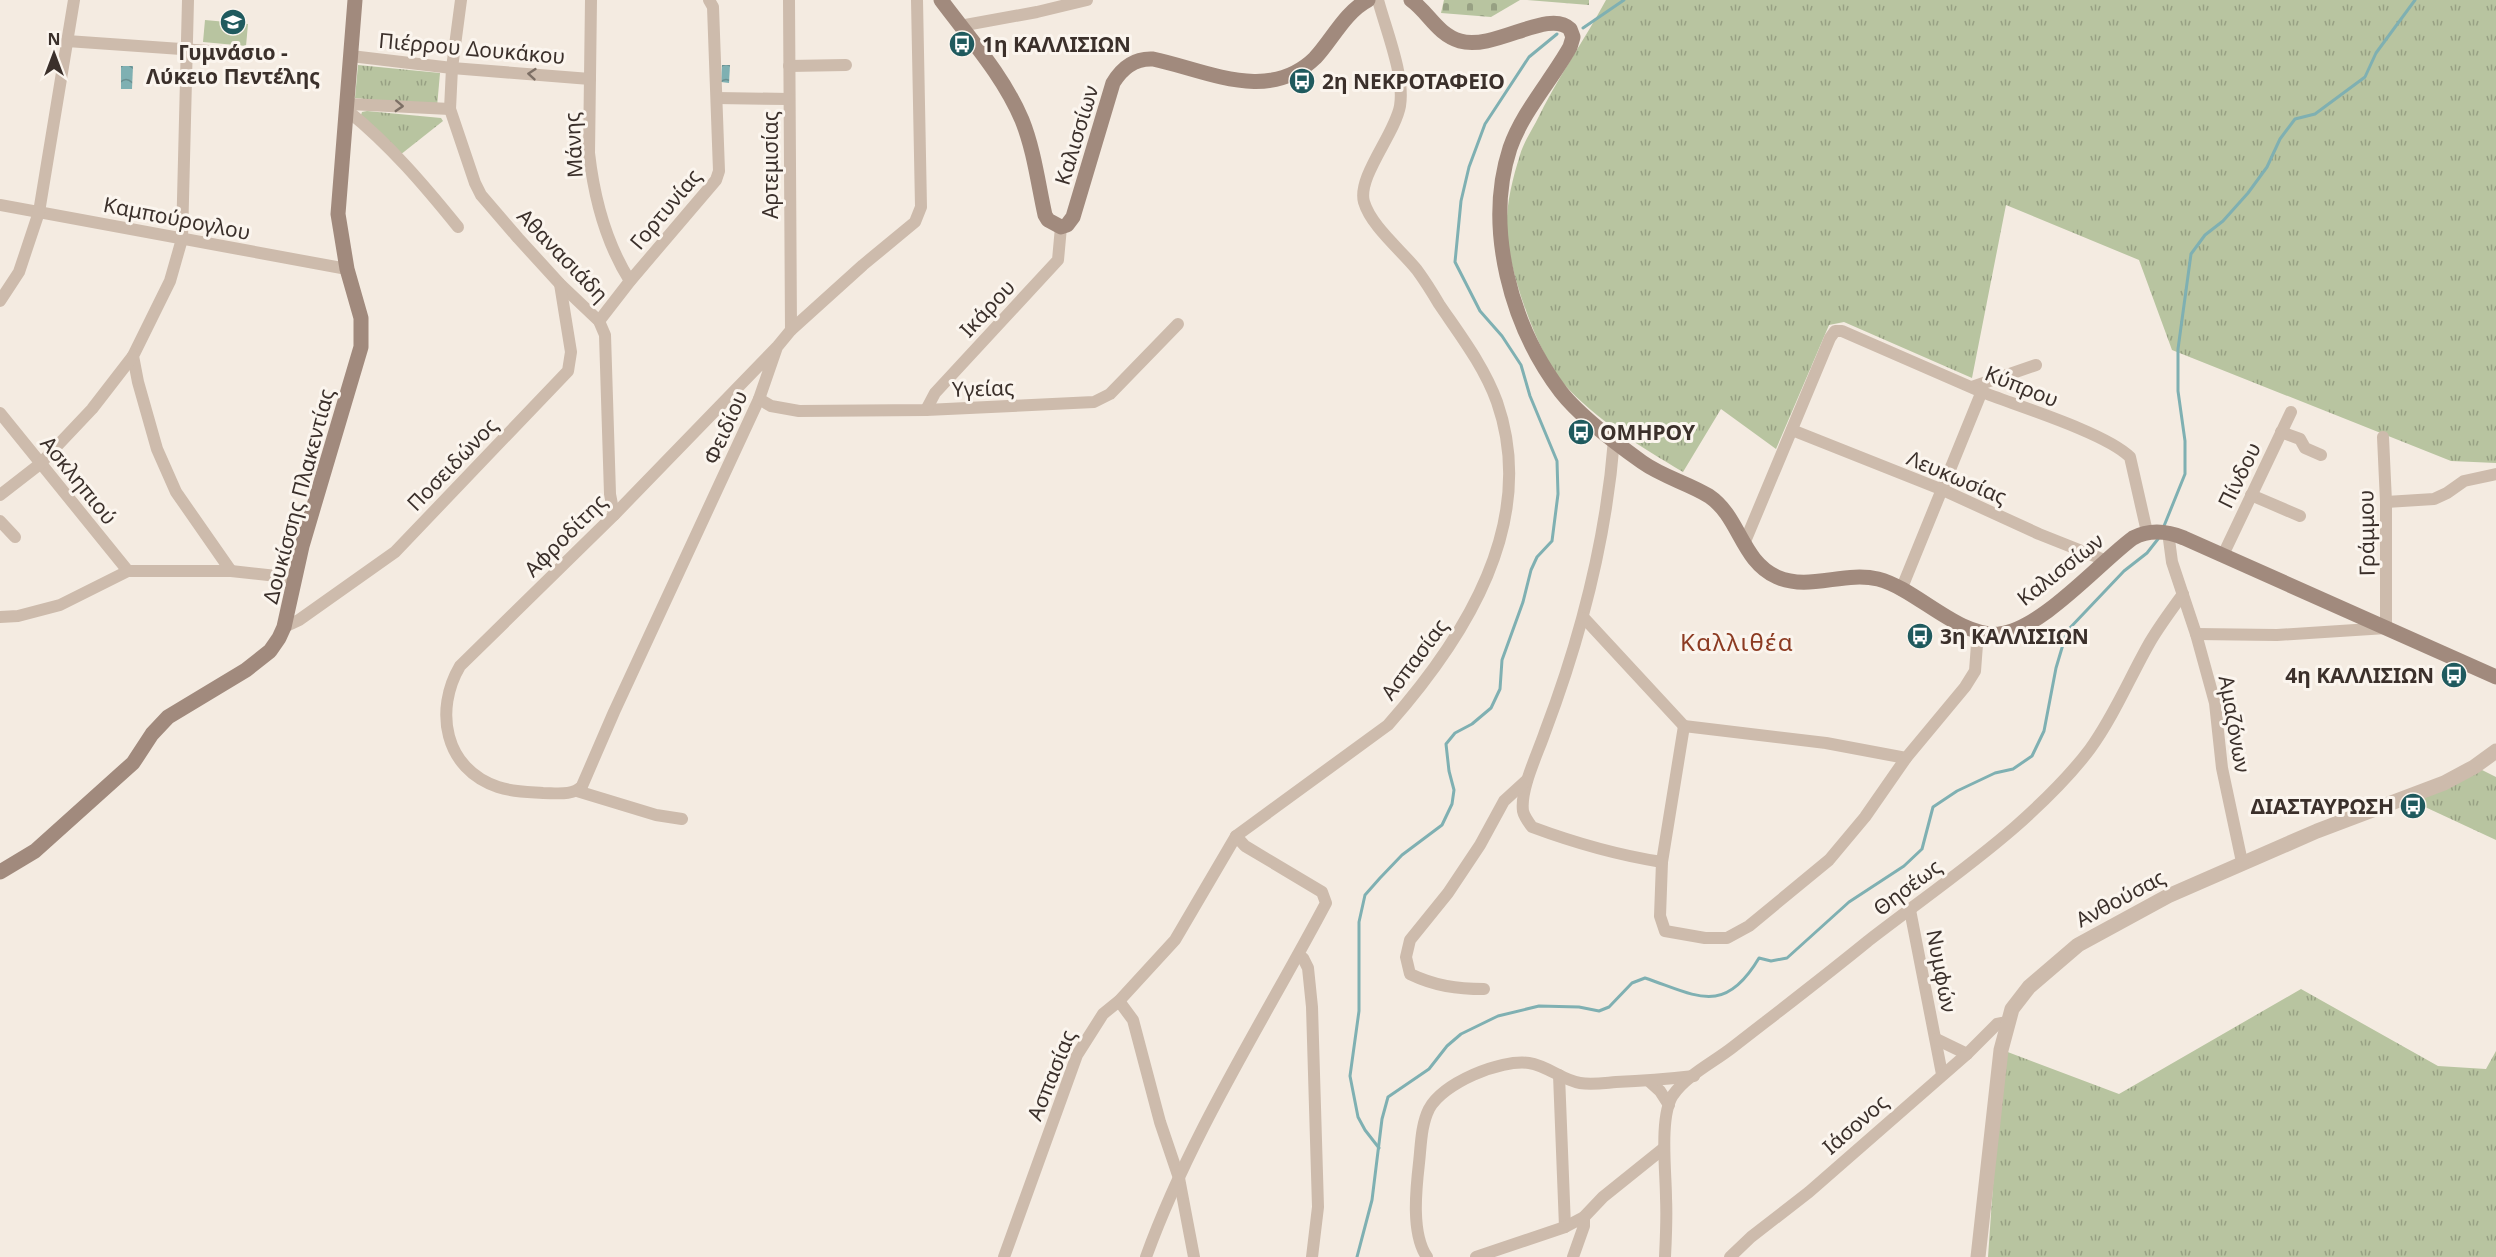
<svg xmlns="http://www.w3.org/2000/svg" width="2496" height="1257" font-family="'Noto Sans',sans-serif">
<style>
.grass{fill:url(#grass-tufts)}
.cemetery{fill:url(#cemetery-stones)}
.pitch{fill:#b8c4a0}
.water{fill:url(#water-waves)}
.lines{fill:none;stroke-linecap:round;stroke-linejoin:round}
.stream{stroke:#7fb0b2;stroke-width:3}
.minor{stroke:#cdbbac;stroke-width:12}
.tertiary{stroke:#cdbbac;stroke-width:15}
.secondary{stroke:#a18a7d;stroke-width:15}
.oneway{stroke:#7d6f65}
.labels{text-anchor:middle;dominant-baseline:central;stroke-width:6;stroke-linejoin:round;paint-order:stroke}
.poi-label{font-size:21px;font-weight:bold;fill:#3b302b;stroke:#fbf5ee;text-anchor:start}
.street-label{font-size:21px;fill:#3b302b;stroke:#fbf5ee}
.quarter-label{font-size:24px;letter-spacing:1.5px;fill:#8c3b22;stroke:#fbf5ee}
</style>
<defs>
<pattern id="grass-tufts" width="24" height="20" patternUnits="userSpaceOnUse" patternTransform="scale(1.5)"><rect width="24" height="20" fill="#b8c4a0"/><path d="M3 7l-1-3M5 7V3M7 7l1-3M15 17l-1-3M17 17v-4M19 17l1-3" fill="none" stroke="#97a083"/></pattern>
<pattern id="cemetery-stones" width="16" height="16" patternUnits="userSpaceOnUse" patternTransform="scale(1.5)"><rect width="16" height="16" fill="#b8c4a0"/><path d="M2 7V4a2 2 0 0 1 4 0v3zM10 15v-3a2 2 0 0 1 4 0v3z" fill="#97a083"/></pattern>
<pattern id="water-waves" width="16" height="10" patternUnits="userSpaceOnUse" patternTransform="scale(1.5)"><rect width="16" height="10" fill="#7fb0b2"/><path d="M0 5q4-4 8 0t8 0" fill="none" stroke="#699091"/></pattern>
</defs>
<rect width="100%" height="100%" fill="#f4ebe1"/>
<g class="grass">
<path d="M 1606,0 L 2496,0 L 2496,463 L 2451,461 L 2172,350 L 2139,260 L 2006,205 L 1972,378 L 1844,322 L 1829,325 L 1776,449 L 1721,409 L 1683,472 C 1640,446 1597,421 1563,383 C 1538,354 1510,274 1507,235 C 1505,209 1512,180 1520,155 C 1523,144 1530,133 1536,122 C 1556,80 1584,41 1606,0 Z"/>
<path d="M 358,65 L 440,73 L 437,107 L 355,98 Z"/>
<path d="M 367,111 L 441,118 L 443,121 L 400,155 L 361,115 L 362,112 Z"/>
<path d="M 2480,769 L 2496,777 L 2496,840 L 2410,800 Z"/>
<path d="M 2301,989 L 2438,1066 L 2486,1069 L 2496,1051 L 2496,1257 L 1988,1257 L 1998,1113 L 2005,1051 L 2119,1094 Z"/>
</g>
<g class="cemetery">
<path d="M 1444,0 L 1520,0 L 1491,17 L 1441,13 Z"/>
<path d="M 1527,0 L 1589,0 L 1589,5 Z"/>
</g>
<path class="pitch" d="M 205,20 L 248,24 L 246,46 L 203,42 Z"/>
<g class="water">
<path d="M 722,65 L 730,65 L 729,83 L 721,82 Z"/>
<path d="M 121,66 L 133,66 L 132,89 L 121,89 Z"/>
</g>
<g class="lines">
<g class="stream">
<path d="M 1583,28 L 1624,0"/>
<path d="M 2164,526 L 2185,474 L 2185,441 L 2178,391 L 2178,349 L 2191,254 L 2205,235 L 2223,221 L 2248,193 L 2267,167 L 2280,139 L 2295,119 L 2315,114 L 2365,77 L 2376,53 L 2415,0"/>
<path d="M 1379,1148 L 1365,1130 L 1358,1117 L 1350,1076 L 1359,1011 L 1359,922 L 1365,895 L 1380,878 L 1402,855 L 1442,825 L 1452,804 L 1454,790 L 1449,771 L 1446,744 L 1455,733 L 1472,724 L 1491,708 L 1500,689 L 1502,660 L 1523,602 L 1531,570 L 1537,557 L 1552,541 L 1558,494 L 1557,461 L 1530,396 L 1521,365 L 1502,336 L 1480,311 L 1455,262 L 1461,201 L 1469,167 L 1485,124 L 1529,57 L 1557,34"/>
<path d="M 1357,1257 L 1372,1200 L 1382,1119 L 1388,1097 L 1429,1069 L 1447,1046 L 1461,1034 L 1498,1016 L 1539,1006 L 1579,1007 L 1599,1011 L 1609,1007 L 1632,983 L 1645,978 C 1696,995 1724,1017 1759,958 L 1771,961 L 1787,958 L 1849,902 L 1904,866 L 1922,849 L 1933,807 L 1957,791 L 1995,773 L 2013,769 L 2032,756 L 2044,731 L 2056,668 L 2067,631 L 2124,571 L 2147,553 L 2158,539"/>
</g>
<g class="minor">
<path d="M 188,0 L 182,239 L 170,281 L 133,356 L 138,382 L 157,449 L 176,492 L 231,571"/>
<path d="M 461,0 L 452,68 L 450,109 L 475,183 L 481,195 L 518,238 L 560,284 L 599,321 L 605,335 L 610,494 L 614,515"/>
<path d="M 591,0 L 589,153 C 594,197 606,243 630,281"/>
<path d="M 789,0 L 791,330"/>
<path d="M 960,26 L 1037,12 L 1087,0"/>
<path d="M 67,41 L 268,55"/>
<path d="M 351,56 L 452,68 L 590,79"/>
<path d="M 789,66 L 846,65"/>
<path d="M 717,98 L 789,99"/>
<path d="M 349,104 L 450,109"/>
<path d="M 348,111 C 390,145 424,185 458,227"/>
<path d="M 0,205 L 347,269"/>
<path d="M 0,301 L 19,272 L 39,212 L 74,0"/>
<path d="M 599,321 L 630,281 L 716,180 L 719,171 L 713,7 L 709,0"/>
<path d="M 777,347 L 614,515 L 460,666 C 434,710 444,769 498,787 C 512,792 528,792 543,793 C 556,793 573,796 582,786 L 614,712 L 759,399 L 777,347 L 791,330 L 863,265 L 915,222 L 921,207 L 917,0"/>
<path d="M 1972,387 L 2036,365"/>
<path d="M 759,399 L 771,406 L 799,411 L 926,410 L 1094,402 L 1110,394 L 1178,324"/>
<path d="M 926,410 L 935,393 L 1058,260 L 1061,227"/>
<path d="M 0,413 L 128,571"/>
<path d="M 1792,430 L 1943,490 L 2039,534 L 2107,561"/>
<path d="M 2281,432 L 2300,439 L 2305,448 L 2321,455"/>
<path d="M 1614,440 C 1606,541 1581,637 1545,732 C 1538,753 1520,789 1523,811 C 1524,816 1529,823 1532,827 C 1575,843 1617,855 1662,862"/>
<path d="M 0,495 L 40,464 L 92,409 L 133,356"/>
<path d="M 2251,495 L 2300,516"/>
<path d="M 2386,502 L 2434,499 L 2447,493 L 2464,481 L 2496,474"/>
<path d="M 0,521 L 15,537"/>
<path d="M 2168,532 L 2172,562 L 2196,634 L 2215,703 L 2222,768 L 2242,862"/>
<path d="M 1744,544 L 1830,338 L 1835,331 L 1842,331 C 1889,351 1935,372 1982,392 C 2018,406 2106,433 2130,457 L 2147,532"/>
<path d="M 2223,555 L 2291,412"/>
<path d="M 1901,590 L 1982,391"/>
<path d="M 0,617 L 18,616 L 60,605 L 128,571 L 231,571 L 295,578"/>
<path d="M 1584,618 L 1684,726 L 1826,743 L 1906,758"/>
<path d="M 284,627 L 299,620 L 395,552 L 568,371 L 571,352 L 560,284"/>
<path d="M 2196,634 L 2277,635 L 2386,628 L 2386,502 L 2383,437"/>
<path d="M 1684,726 L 1662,862 L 1660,916 L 1665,931 L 1705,938 L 1727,938 L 1749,926 L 1829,860 L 1865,817 L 1906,758 L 1965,687 L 1975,671 L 1978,631"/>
<path d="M 577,791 L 656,815 L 682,819"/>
<path d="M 1910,910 L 1942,1074"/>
<path d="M 1298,956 L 1303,958 L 1308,968 L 1312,1007 L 1318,1207 L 1312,1257"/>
<path d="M 1484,989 C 1457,989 1435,986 1410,974 L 1406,957 L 1410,940 L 1448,893 L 1480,845 L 1504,801 L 1527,780"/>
<path d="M 1119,1001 L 1133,1020 L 1160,1122 L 1179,1178 L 1194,1257"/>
<path d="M 1936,1039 L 1967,1054"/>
<path d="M 1559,1075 L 1565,1227"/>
<path d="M 1649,1081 L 1660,1091 L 1669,1105"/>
<path d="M 1004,1257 L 1077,1055 L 1103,1014 L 1119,1001 L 1175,940 L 1236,836 L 1388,725 C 1465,638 1539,522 1497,402 C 1484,366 1460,335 1439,304 C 1432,292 1425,281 1417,270 C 1401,250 1371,226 1364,202 C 1357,177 1395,134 1400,106 C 1405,76 1386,30 1378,0"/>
<path d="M 1146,1257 C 1191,1133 1264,1020 1326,903 L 1322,892 L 1245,846 L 1236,836"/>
<path d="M 1427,1257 C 1411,1234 1416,1189 1419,1163 C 1421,1145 1421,1125 1429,1109 C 1443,1083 1500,1059 1529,1063 C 1548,1066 1562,1080 1580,1083 C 1592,1085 1604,1083 1616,1082 C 1643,1081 1668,1079 1694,1076"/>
<path d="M 1476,1257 L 1565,1227 L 1584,1217 L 1603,1197 L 1664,1148"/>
<path d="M 1573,1257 L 1584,1226 L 1584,1217"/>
<path d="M 1665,1257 C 1666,1237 1667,1218 1666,1198 C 1666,1173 1659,1116 1673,1095 C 1687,1075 1714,1062 1733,1047 C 1778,1012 1824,977 1868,941 C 1917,903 1968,868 2015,827 C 2041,804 2069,777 2090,749 C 2114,716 2130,677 2150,642 C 2160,625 2172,609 2183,594"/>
<path d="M 1730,1257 L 1751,1237 L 1809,1192 L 1967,1054 L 1997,1024 L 2007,1022"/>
</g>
<path class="tertiary" d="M 1978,1257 L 2001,1050 L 2012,1009 L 2029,987 L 2078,945 L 2168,896 L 2317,831 L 2444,783 L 2474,767 L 2496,751"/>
<g class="secondary">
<path d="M 941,0 C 970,39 1003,75 1022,120 C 1034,150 1038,183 1045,215 L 1048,220 L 1061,227 L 1067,225 L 1073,217 L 1113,83 C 1122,68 1135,58 1153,59 C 1206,70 1268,104 1315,58 C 1332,40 1345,12 1368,0"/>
<path d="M 1411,0 C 1429,13 1437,34 1460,41 C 1495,51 1549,8 1570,29 L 1573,37 L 1570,47 C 1551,81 1523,111 1510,148 C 1484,228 1511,326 1561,392 C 1579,415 1618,445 1642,462 C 1663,477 1688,483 1709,496 C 1740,517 1741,561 1777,577 C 1809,591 1844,571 1878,579 C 1917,589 1957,637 1999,634 C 2041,630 2099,563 2133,538 C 2150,529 2167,531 2184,538 L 2496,677"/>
<path d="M 0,872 L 35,851 L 133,763 L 152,734 L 168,717 L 246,670 L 270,651 L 279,638 L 284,627 L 302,546 L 361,347 L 361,318 L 347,269 L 338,214 L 355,0"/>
</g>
</g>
<defs><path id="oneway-chevron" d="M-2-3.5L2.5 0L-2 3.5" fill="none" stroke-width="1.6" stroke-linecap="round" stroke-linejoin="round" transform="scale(1.5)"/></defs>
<g class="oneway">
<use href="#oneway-chevron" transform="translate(532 74) rotate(-175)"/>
<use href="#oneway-chevron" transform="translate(399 106) rotate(3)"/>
</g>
<defs>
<symbol id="school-disc" viewBox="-11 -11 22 22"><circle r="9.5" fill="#1f5a5e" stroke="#fbf5ee"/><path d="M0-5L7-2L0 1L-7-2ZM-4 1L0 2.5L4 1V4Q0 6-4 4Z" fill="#fff"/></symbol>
<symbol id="bus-disc" viewBox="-11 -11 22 22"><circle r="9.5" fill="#1f5a5e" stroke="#fbf5ee"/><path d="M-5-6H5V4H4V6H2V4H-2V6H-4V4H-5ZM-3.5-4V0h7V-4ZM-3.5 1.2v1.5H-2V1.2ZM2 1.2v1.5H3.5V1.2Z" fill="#fff"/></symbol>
</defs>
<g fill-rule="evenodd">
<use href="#school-disc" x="218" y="7" width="30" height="30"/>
<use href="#bus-disc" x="947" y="29" width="30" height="30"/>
<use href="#bus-disc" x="1287" y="66" width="30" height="30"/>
<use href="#bus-disc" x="1566" y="417" width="30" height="30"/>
<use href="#bus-disc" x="1905" y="621" width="30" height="30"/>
<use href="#bus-disc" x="2439" y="660" width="30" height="30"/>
<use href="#bus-disc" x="2398" y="791" width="30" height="30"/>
</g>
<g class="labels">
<g class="poi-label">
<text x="982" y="44">1η ΚΑΛΛΙΣΙΩΝ</text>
<text x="233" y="52" text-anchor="middle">Γυμνάσιο -<tspan x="233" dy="24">Λύκειο Πεντέλης</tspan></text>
<text x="1322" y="81">2η ΝΕΚΡΟΤΑΦΕΙΟ</text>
<text x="1600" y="432">ΟΜΗΡΟΥ</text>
<text x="1940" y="636">3η ΚΑΛΛΙΣΙΩΝ</text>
<text x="2434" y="675" text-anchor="end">4η ΚΑΛΛΙΣΙΩΝ</text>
<text x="2394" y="806" text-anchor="end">ΔΙΑΣΤΑΥΡΩΣΗ</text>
</g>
<g class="street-label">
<text transform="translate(472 48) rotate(5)">Πιέρρου Δουκάκου</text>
<text transform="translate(1076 135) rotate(-73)">Καλισσίων</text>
<text transform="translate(573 145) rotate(-93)">Μάνης</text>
<text transform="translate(770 165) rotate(-90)">Αρτεμισίας</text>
<text transform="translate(665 209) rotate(-50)">Γορτυνίας</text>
<text transform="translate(177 218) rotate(11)">Καμπούρογλου</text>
<text transform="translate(563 255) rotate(46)">Αθανασιάδη</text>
<text transform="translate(987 308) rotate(-47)">Ικάρου</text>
<text transform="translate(2022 386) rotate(22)">Κύπρου</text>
<text transform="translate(983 388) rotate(-2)">Υγείας</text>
<text transform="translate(725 427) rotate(-66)">Φειδίου</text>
<text transform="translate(452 464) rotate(-46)">Ποσειδώνος</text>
<text transform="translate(2239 475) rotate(-64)">Πίνδου</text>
<text transform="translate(1957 477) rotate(23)">Λευκωσίας</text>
<text transform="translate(79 480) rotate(51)">Ασκληπιού</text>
<text transform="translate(298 496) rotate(-75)">Δουκίσσης Πλακεντίας</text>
<text transform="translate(2366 533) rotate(-91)">Γράμμου</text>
<text transform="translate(565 535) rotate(-45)">Αφροδίτης</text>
<text transform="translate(2060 569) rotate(-38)">Καλισσίων</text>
<text transform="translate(1414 659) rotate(-53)">Ασπασίας</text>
<text transform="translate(2235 724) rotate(80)">Αμαζόνων</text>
<text transform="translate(1907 887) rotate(-37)">Θησέως</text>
<text transform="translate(2120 898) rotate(-28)">Ανθούσας</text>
<text transform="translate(1942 971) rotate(79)">Νυμφών</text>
<text transform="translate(1051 1075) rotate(-68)">Ασπασίας</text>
<text transform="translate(1855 1124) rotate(-41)">Ιάσονος</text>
</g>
<g class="quarter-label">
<text x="1737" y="641">Καλλιθέα</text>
</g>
</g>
<g transform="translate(54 54)" stroke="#fbf5ee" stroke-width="4.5" paint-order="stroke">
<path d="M0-4.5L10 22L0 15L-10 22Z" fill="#3b302b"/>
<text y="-9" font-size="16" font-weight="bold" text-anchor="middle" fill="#3b302b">N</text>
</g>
</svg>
